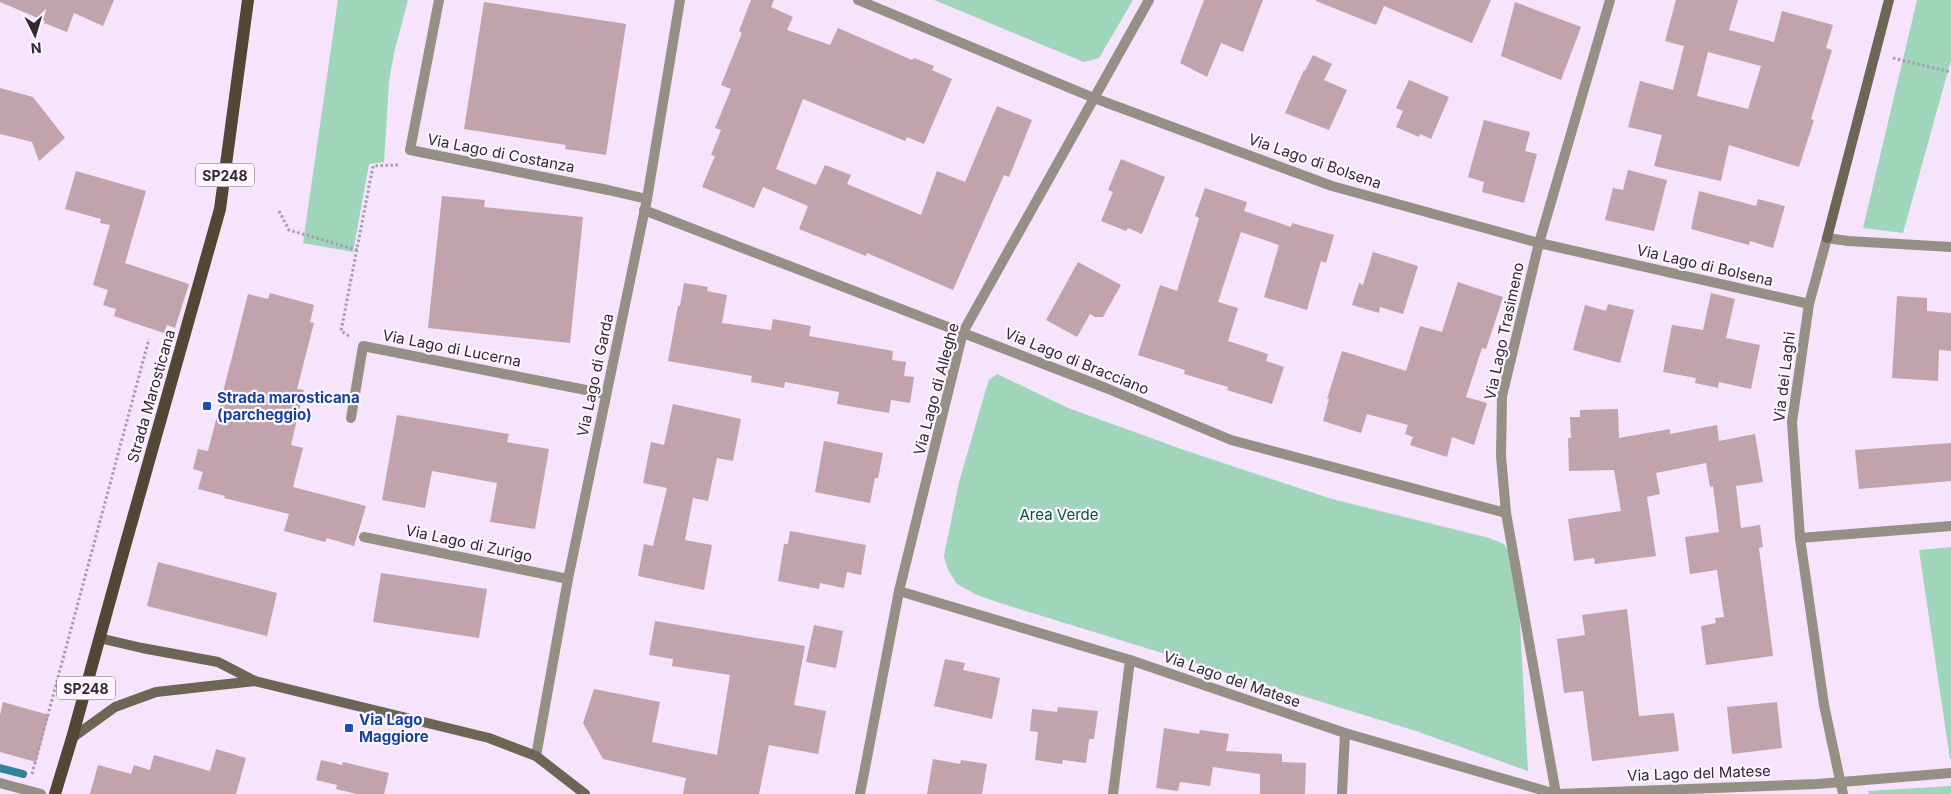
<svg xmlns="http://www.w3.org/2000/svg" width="1951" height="794" font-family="Inter,sans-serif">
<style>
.green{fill:#9ed5bb}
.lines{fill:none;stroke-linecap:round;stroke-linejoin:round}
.stream{stroke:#328494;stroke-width:8}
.building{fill:#c2a2ab;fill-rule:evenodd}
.path{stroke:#aa9caf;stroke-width:3;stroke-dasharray:2.5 2.5;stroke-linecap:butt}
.street{stroke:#959085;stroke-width:10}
.secondary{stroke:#6c6655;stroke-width:10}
.primary{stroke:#504834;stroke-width:12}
.transit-dot{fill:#1a4fb4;stroke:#fcf5ff;stroke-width:2}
.labels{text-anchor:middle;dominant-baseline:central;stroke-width:4.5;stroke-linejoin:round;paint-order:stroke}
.shield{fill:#fcf5ff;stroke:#6d6670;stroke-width:1}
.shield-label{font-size:14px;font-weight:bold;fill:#302933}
.street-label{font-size:15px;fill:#302933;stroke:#fcf5ff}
.transit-label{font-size:15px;font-weight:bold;fill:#164399;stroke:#fcf5ff;text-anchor:start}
.park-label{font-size:15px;fill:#06533a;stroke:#fcf5ff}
</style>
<rect width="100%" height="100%" fill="#f6e3fc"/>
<g class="green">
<path d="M 338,0 L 408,0 L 394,53 L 389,82 L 384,162 L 369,164 L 353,252 L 303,243 Z"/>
<path d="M 934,0 L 1133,0 L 1099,58 L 1084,62 Z"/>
<path d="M 1917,0 L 1951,0 L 1951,60 L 1903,233 L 1863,228 Z"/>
<path d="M 997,374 L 1068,408 L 1184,450 L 1332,499 L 1489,538 L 1504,544 L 1511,556 L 1519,606 L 1528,771 L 1416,731 L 1000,603 L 977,595 L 957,584 L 948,570 L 944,556 L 959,482 L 984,396 L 989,380 Z"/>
<path d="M 1951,547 L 1951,759 L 1950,759 L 1919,550 Z"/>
<path d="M 1951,786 L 1951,794 L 1869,794 L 1868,791 Z"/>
</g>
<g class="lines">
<path class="stream" d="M 0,768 L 23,774"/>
</g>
<g class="building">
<path d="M 0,0 L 114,0 L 103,26 L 74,13 L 67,32 L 44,23 L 45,21 L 0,2 Z"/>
<path d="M 751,0 L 774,0 L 771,7 L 793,17 L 787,30 L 830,45 L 838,28 L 912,60 L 914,58 L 934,66 L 932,70 L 952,79 L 924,144 L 907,137 L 905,141 L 803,99 L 776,169 L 816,185 L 825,165 L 851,175 L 847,184 L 921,215 L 937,171 L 965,182 L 997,106 L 1032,120 L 1009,177 L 1004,175 L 953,290 L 867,253 L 866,256 L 799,229 L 808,206 L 763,187 L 754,208 L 702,187 L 715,156 L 711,155 L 721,130 L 715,128 L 731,89 L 721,85 L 742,33 L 739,31 Z"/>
<path d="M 1204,0 L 1263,0 L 1243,52 L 1221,43 L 1207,77 L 1180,63 Z"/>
<path d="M 1316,0 L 1491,0 L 1472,43 L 1384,6 L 1376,25 L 1316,1 Z"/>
<path d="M 1676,0 L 1738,0 L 1729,30 L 1774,42 L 1782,11 L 1833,25 L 1826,48 L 1832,50 L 1811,119 L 1814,120 L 1799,167 L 1729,145 L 1721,181 L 1654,166 L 1662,135 L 1628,127 L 1640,81 L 1673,90 L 1684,46 L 1665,41 ZM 1708,52 L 1761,66 L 1748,109 L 1697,96 Z"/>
<path d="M 484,2 L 626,24 L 606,155 L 565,149 L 566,145 L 464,129 Z"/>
<path d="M 1515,2 L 1581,27 L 1561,80 L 1501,56 Z"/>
<path d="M 1313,55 L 1332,64 L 1324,80 L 1347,90 L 1329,130 L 1285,113 L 1304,70 L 1305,71 Z"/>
<path d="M 1409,80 L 1449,97 L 1431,139 L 1420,134 L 1419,137 L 1396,127 L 1403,111 L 1396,108 Z"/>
<path d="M 0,88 L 33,97 L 65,138 L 39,161 L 32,142 L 0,134 Z"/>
<path d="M 1484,120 L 1530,132 L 1525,151 L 1537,154 L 1524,203 L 1482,192 L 1484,182 L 1468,177 Z"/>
<path d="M 1121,159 L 1165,177 L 1142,234 L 1128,228 L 1126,231 L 1101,221 L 1113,192 L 1108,190 Z"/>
<path d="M 1628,170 L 1667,180 L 1654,231 L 1605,220 L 1613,188 L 1623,190 Z"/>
<path d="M 76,171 L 146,191 L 125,263 L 189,284 L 175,328 L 167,325 L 164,333 L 140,325 L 114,316 L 116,309 L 103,305 L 108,290 L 93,285 L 110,225 L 100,223 L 101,219 L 65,209 Z"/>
<path d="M 1205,188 L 1247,202 L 1244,211 L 1291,227 L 1292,223 L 1334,235 L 1326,263 L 1321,261 L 1307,310 L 1264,297 L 1279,245 L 1241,232 L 1218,302 L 1238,308 L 1228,341 L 1268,354 L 1266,361 L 1284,367 L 1272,404 L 1227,390 L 1228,387 L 1184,374 L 1185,370 L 1138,355 L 1160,285 L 1177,291 L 1199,218 L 1195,216 Z"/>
<path d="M 1699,191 L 1756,206 L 1758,199 L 1785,206 L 1773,248 L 1750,241 L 1749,245 L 1691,229 Z"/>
<path d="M 442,196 L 485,200 L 484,207 L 583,217 L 570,343 L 428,328 Z"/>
<path d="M 1373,252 L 1418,266 L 1403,314 L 1380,307 L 1379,313 L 1352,305 L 1359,283 L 1363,285 Z"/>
<path d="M 1078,262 L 1121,285 L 1103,317 L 1095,317 L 1090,314 L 1077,337 L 1046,320 Z"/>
<path d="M 1458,282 L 1503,297 L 1486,349 L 1482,348 L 1466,397 L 1487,403 L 1474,445 L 1452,437 L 1447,457 L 1410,445 L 1413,437 L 1405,434 L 1408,425 L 1367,414 L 1361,433 L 1323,421 L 1329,399 L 1327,399 L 1342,351 L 1406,371 L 1420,326 L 1442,332 Z"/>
<path d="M 684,283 L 708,287 L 707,291 L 727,295 L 722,323 L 771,330 L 773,319 L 811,326 L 809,336 L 893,351 L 892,360 L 906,362 L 904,376 L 914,377 L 910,403 L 891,400 L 889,413 L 837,404 L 839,392 L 785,382 L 784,388 L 751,382 L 752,376 L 668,361 L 678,306 L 680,306 Z"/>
<path d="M 270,293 L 314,305 L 310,322 L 314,323 L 297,389 L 304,390 L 291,445 L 303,448 L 293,487 L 366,506 L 354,546 L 327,538 L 325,542 L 284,531 L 289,514 L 224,498 L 225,496 L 198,489 L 203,472 L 193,469 L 198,449 L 208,451 L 248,294 L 268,299 Z"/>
<path d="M 1711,293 L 1735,299 L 1726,338 L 1760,345 L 1751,389 L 1719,382 L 1718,388 L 1695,383 L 1696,378 L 1663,372 L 1672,325 L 1703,330 Z"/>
<path d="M 1897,296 L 1927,298 L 1927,311 L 1951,313 L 1951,351 L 1939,350 L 1938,381 L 1892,378 Z"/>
<path d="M 1608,304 L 1634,310 L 1620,363 L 1573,350 L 1585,305 L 1606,311 Z"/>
<path d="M 673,404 L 741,419 L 733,461 L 717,458 L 708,501 L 693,498 L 685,540 L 712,545 L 704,590 L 638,576 L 644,544 L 653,546 L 667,488 L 643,483 L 651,442 L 664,445 Z"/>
<path d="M 1618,409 L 1619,438 L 1670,429 L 1670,434 L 1717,425 L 1719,441 L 1755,434 L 1763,482 L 1736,486 L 1741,528 L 1760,525 L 1763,547 L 1759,548 L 1773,656 L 1706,665 L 1701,626 L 1716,623 L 1715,618 L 1724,617 L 1717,570 L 1690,574 L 1685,537 L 1719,532 L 1713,486 L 1710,487 L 1706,463 L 1656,473 L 1660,494 L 1647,497 L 1656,556 L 1595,564 L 1594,558 L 1574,561 L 1568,519 L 1621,511 L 1614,470 L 1569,471 L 1568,438 L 1571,438 L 1570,417 L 1580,417 L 1580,410 Z"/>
<path d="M 397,415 L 509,434 L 507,442 L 549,449 L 535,529 L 490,522 L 497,483 L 432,471 L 425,508 L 382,500 Z"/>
<path d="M 824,441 L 883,453 L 878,478 L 875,478 L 870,503 L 815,492 Z"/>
<path d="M 1951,443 L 1951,481 L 1859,489 L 1855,450 Z"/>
<path d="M 790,531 L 866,545 L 861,575 L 847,572 L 844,588 L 820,583 L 819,589 L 778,581 L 784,544 L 788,544 Z"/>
<path d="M 158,562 L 277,593 L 267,636 L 147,606 Z"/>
<path d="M 381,573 L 487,589 L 479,638 L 373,622 Z"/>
<path d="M 1627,609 L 1639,716 L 1674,713 L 1679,751 L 1592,761 L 1583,691 L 1564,693 L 1557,639 L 1585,635 L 1582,615 Z"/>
<path d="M 655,621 L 805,646 L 794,705 L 826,711 L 818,754 L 769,745 L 759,794 L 683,794 L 686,778 L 603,759 L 583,723 L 594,689 L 660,702 L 652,742 L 717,755 L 730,675 L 672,666 L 673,659 L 649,655 Z"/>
<path d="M 814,625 L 843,631 L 836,668 L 806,662 Z"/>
<path d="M 945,659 L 965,663 L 963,670 L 1000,678 L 992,719 L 934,706 Z"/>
<path d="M 3,702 L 49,715 L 36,762 L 0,752 L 0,715 Z"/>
<path d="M 1777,702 L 1782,748 L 1732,754 L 1727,707 Z"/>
<path d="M 1058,707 L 1098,711 L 1094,739 L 1089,739 L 1086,763 L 1063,760 L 1062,764 L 1035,760 L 1038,732 L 1030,731 L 1032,709 L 1057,712 Z"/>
<path d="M 1164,728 L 1199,734 L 1200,730 L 1229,734 L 1226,751 L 1282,754 L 1282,762 L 1306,763 L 1305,794 L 1260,794 L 1260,774 L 1213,767 L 1210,786 L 1180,782 L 1178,791 L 1156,788 Z"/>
<path d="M 216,749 L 246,758 L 236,794 L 90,794 L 98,765 L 131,774 L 134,765 L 150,770 L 154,755 L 210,771 Z"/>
<path d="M 933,759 L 960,764 L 961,760 L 987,764 L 982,794 L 927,794 Z"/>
<path d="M 321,760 L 342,765 L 343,762 L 389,773 L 384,794 L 357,794 L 336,789 L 337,785 L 316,780 Z"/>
</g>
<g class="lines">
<g class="path">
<path d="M 1893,58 L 1951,72"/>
<path d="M 279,211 L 289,230 L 357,250"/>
<path d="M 349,336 L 341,331 L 373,166 L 398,165"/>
<path d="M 32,774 L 149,339"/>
</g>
<g class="street">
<path d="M 439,0 L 410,150 L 608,190 L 647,199"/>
<path d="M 858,0 L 1094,98 L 1332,186 L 1539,243 L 1809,304"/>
<path d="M 644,210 L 1106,388 L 1231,440 L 1506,513"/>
<path d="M 351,418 L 363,346 L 606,394"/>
<path d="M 364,537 L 568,579"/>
<path d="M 1800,538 L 1951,526"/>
<path d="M 899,591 L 1130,660 L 1345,733 L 1556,794"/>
<path d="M 536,756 L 568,579 L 647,199 L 680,0"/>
<path d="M 0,783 L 41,794"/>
<path d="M 860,794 L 899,591 L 963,332 L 1149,0"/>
<path d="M 1113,794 L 1130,660"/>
<path d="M 1342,794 L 1345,733"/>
<path d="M 1556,794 L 1506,513 L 1501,456 L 1502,396 L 1539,243 L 1610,0"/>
<path d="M 1558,794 L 1817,784 L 1951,773"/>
<path d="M 1843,794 L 1824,705 L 1800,538 L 1792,422 L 1809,304 L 1827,238 L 1848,241 L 1951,247"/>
</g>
<g class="secondary">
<path d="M 1827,238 L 1889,0"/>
<path d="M 99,638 L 142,648 L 218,662 L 255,681 L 489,738 L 536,756 L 585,794"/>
<path d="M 72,738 L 115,707 L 156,692 L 255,681"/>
</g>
<path class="primary" d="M 55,794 L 72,738 L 125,546 L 220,209 L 248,0"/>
</g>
<g class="transit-dot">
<rect x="202" y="401" width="10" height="10" rx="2.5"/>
<rect x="344" y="723" width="10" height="10" rx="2.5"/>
</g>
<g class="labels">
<g class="shield">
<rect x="196" y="163.5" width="58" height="23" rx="4"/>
<rect x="57" y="676.5" width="58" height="23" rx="4"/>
</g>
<g class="shield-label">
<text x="225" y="175">SP248</text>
<text x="86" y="688">SP248</text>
</g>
<g class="street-label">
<text transform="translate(501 153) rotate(11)">Via Lago di Costanza</text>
<text transform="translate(1315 161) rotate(19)">Via Lago di Bolsena</text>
<text transform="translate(1705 265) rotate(13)">Via Lago di Bolsena</text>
<text transform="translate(1504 331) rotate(-78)">Via Lago Trasimeno</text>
<text transform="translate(452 348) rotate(11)">Via Lago di Lucerna</text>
<text transform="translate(1077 361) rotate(22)">Via Lago di Bracciano</text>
<text transform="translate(595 375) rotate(-78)">Via Lago di Garda</text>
<text transform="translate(1784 377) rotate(-83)">Via dei Laghi</text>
<text transform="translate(936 389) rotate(-75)">Via Lago di Alleghe</text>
<text transform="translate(151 396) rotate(-74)">Strada Marosticana</text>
<text transform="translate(469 543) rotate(12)">Via Lago di Zurigo</text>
<text transform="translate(1232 679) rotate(19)">Via Lago del Matese</text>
<text transform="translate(1699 773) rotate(-2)">Via Lago del Matese</text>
</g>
<g class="transit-label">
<text x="217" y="397">Strada marosticana<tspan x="217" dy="17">(parcheggio)</tspan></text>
<text x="359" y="719">Via Lago<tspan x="359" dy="17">Maggiore</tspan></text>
</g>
<g class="park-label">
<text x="1059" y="514">Area Verde</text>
</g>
</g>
<g transform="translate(35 35) rotate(175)" stroke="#fcf5ff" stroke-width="4" paint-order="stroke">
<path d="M0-4L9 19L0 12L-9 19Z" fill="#302933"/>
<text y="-8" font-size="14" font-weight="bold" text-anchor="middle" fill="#302933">N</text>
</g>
</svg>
